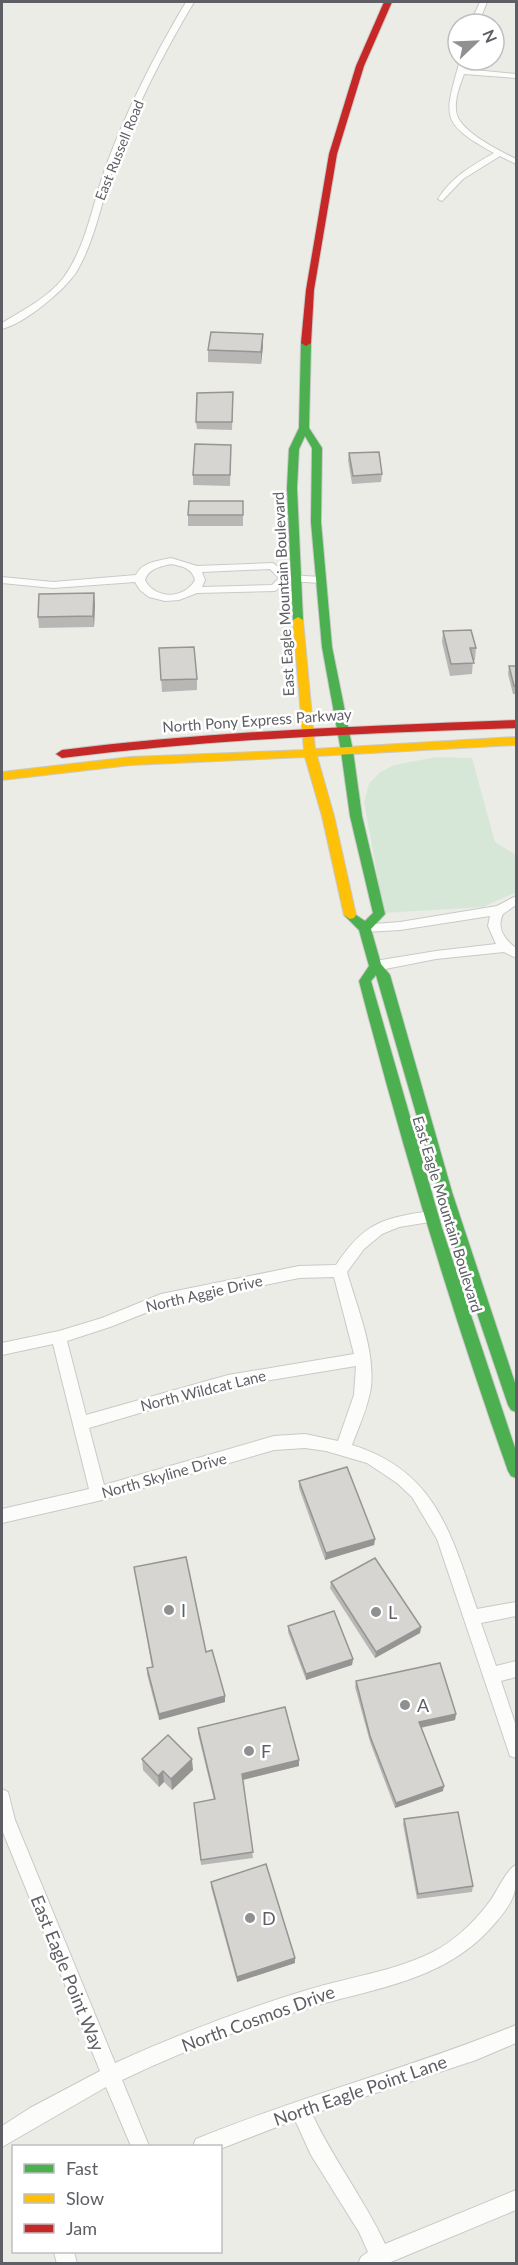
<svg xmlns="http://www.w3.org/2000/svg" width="518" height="2265" font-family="Lato,sans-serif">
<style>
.green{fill:#d6e7d7}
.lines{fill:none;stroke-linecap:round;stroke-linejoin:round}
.street-casing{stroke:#c9c9c7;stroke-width:2}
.fast-casing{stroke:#c9c9c8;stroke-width:2}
.slow-casing{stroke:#c9c9c8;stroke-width:2}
.jam-casing{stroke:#c9c9c8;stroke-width:2}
.street{fill:#fcfcfb;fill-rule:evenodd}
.fast{fill:#4caf50;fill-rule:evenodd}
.slow{fill:#ffc107;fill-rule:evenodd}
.jam{fill:#c62828;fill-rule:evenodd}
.wall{fill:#b8b7b5}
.shaded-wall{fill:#969593}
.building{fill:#d6d5d2;stroke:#969593;stroke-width:1.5}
.poi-dot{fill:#8f9092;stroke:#fff;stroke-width:2}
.labels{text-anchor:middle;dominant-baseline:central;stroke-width:5;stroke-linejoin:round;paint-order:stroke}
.far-street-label{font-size:14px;fill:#5d5f64;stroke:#fff}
.street-label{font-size:15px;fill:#5d5f64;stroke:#fff}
.near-poi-label{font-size:18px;fill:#5d5f64;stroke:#fff;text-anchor:start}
.near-street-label{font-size:18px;fill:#5d5f64;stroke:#fff}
</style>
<rect width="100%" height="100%" fill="#ecece7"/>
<path class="green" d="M 436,757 L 472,758 L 495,842 L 516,855 L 516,892 L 483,907 L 384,913 L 364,802 L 369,784 L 379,773 L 394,765 Z"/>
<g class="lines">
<defs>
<g id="street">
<path d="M 186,2 L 194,2 C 163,54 136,107 115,163 C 102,198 96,238 77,271 C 64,291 25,323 2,329 L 2,323 C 23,310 48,298 64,277 C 87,245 93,202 106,166 C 127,109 155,54 186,2 Z"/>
<path d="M 480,2 L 487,2 L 478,24 L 470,24 Z"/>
<path d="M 460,60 L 468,60 L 465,69 L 516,74 L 516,78 L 464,74 C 460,85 453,102 457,115 C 463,133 500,151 516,159 L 516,164 L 500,156 L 463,179 L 442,201 L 438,199 C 452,177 471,166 494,153 C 438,122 445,116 460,60 Z"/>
<path d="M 171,558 L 197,566 L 273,563 L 288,575 L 321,577 L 326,580 L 321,583 L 288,581 L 275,591 L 197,593 L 179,600 L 165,601 L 149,597 L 140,590 L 135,582 L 53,588 L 2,583 L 2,577 L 53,582 L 136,575 C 142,562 158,561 171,558 ZM 171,564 C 182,566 192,568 195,580 C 185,599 155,600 145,580 C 149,568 160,567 171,564 ZM 270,569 L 279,578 L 272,585 L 202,587 L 205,580 L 202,572 Z"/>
<path d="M 516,896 L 516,905 L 503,914 C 496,928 505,940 516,948 L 516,958 L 504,952 L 436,959 L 375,971 L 369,966 L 375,961 L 436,951 L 496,944 L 488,926 L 490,916 L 400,930 L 365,932 L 361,931 L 359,928 L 361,925 L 400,922 L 497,906 Z"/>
<path d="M 431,1211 L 436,1213 L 438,1217 L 436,1221 L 399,1227 L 382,1234 L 364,1249 L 347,1272 C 357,1308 375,1349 371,1387 C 368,1407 359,1426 352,1445 C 436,1471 451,1534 477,1609 L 516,1602 L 516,1616 L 481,1623 L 496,1666 L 516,1661 L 516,1677 L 501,1681 L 516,1726 L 516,1758 L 510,1756 L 508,1750 L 437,1539 L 412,1497 L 397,1483 L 367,1463 L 326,1451 L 305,1448 L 274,1450 L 98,1501 L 2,1523 L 2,1509 L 89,1489 L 53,1344 L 2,1355 L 2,1343 L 59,1331 L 102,1318 L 161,1294 L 299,1266 L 336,1265 C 364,1223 382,1218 431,1211 ZM 334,1277 L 354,1354 L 228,1375 L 86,1415 L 67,1341 L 110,1327 L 163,1306 L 299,1278 ZM 356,1366 L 354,1395 L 338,1441 L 305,1434 L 274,1436 L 104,1485 L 89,1428 L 228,1387 Z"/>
<path d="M 2,1789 L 8,1792 L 15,1820 L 115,2063 C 177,2035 241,2010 307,1990 C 348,1977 393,1972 433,1952 C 454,1941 473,1923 487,1905 C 496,1895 506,1869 516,1865 C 518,1892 513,1902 496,1922 C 456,1971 399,1984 340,1999 C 316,2005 293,2013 270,2020 C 220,2037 170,2057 122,2080 L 149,2146 L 131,2146 L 106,2087 L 2,2147 L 2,2126 L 30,2108 L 100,2071 L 2,1830 Z"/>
<path d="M 516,2025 L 516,2043 L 476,2060 L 312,2114 C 333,2159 364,2199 385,2244 L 516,2190 L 516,2210 L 386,2264 L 358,2264 L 361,2257 L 368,2252 L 359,2232 L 311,2155 L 295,2120 L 220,2149 L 220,2146 L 193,2146 L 196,2139 C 301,2096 411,2068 516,2025 Z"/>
<path d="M 54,2252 L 74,2252 L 77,2264 L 57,2264 Z"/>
</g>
<path id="fast" d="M 306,340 L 311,343 L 309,428 L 322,448 L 321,522 L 332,647 L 353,751 L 362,816 L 385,914 L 371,929 L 381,964 L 390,975 L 452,1192 L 516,1386 L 516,1412 L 511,1410 L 508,1405 L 454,1245 L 376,975 L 371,981 L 442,1228 L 516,1451 L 516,1478 L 511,1476 L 508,1471 C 451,1310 402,1147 359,981 L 369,966 L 359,930 L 344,915 L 350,911 L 365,921 L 373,913 L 350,816 L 341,751 L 322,647 L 311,522 L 312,448 L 305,436 L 299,449 L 297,488 L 303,620 L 298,623 L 293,620 L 287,488 L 289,449 L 299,428 L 301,343 Z"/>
<path id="slow" d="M 298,617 L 303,620 L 315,749 L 516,737 L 516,745 L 317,756 L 334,816 L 356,915 L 354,918 L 350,919 L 344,915 L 322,816 L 305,757 L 131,765 L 2,780 L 2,772 L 131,757 L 304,750 L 293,620 Z"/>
<g id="jam">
<path d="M 384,2 L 392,2 L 364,66 L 337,154 L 314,290 L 311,343 L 306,346 L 301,343 L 306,290 L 329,154 L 356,66 Z"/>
<path d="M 516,720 L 516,728 C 364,733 213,739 62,758 L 56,754 L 62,750 C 213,731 364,726 516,720 Z"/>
</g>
</defs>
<use href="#street" class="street-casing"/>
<use href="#fast" class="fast-casing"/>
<use href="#slow" class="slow-casing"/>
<use href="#jam" class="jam-casing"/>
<use href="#street" class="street"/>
<use href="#fast" class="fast"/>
<use href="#slow" class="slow"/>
<use href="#jam" class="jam"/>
</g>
<g class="wall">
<path d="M 263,346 L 261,364 L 208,362 L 208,350 Z"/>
<path d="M 233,392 L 232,430 L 197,429 L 196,422 Z"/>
<path d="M 349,453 L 382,474 L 381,482 L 352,484 L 348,460 Z"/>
<path d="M 231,455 L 230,486 L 193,485 L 193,475 Z"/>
<path d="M 243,501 L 243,526 L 188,526 L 188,515 Z"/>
<path d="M 94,593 L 95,605 L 94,627 L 39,628 L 38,617 Z"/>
<path d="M 443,631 L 476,648 L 475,660 L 473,660 L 472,674 L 450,676 L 442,642 Z"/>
<path d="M 159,648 L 197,679 L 197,690 L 162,692 Z"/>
<path d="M 509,666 L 516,666 L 516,694 L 513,694 L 508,674 Z"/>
<path d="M 299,1481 L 375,1539 L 374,1545 L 325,1560 L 299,1488 Z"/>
<path d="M 134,1567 L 206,1652 L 225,1696 L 225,1702 L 159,1720 L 147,1674 L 147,1668 L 152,1667 Z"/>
<path d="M 331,1582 L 421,1627 L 420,1633 L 375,1658 L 330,1588 Z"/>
<path d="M 288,1626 L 353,1659 L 352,1665 L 306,1680 L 288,1632 Z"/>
<path d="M 356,1681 L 456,1714 L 455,1720 L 421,1728 L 443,1791 L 395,1808 L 370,1742 L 355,1687 Z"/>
<path d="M 198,1728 L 299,1766 L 243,1780 L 253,1858 L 201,1865 L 194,1803 L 214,1800 L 198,1734 Z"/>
<path d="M 142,1759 L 193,1770 L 172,1790 L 164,1782 L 159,1787 L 143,1770 Z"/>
<path d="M 404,1819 L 473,1886 L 472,1892 L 417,1899 L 403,1824 Z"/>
<path d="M 211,1882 L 295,1958 L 295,1963 L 237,1982 L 211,1887 Z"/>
</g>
<g class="shaded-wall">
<path d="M 263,334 L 263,346 L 261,364 L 261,352 Z"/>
<path d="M 94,593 L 95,605 L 94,627 L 93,616 Z"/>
<path d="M 375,1539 L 374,1545 L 325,1560 L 326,1553 Z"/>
<path d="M 421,1627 L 420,1633 L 375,1658 L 376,1652 Z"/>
<path d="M 353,1659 L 352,1665 L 306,1680 L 306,1674 Z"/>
<path d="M 225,1696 L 225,1702 L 159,1720 L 159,1714 Z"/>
<path d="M 456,1714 L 455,1720 L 418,1728 L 419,1722 Z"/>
<path d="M 192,1759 L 193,1770 L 172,1790 L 171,1779 Z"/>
<path d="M 299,1760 L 299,1766 L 242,1780 L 242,1774 Z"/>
<path d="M 163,1771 L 164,1782 L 159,1787 L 158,1776 Z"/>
<path d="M 444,1786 L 443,1791 L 395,1808 L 396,1803 Z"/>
<path d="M 295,1958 L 295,1963 L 237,1982 L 237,1977 Z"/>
</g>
<g class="building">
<path d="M 211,332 L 263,334 L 261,352 L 208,350 Z"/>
<path d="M 233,392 L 232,422 L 196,422 L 197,393 Z"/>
<path d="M 195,444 L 231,445 L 230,475 L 193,475 Z"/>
<path d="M 379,452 L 382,474 L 353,476 L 349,453 Z"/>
<path d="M 189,501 L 243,501 L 243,515 L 188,515 Z"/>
<path d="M 94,593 L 93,616 L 38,617 L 39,594 Z"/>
<path d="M 471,630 L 476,648 L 470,648 L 474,663 L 451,664 L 443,631 Z"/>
<path d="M 194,647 L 197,679 L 161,680 L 159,648 Z"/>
<path d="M 509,666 L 516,666 L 516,686 L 514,686 Z"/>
<path d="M 347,1467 L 375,1539 L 326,1553 L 299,1481 Z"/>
<path d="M 186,1557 L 206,1652 L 212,1650 L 225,1696 L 159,1714 L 147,1668 L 153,1667 L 134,1567 Z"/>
<path d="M 375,1558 L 421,1627 L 376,1652 L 331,1582 Z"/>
<path d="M 334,1611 L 353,1659 L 306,1674 L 288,1626 Z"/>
<path d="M 440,1663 L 456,1714 L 419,1722 L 444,1786 L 396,1803 L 370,1736 L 356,1681 Z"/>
<path d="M 285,1707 L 299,1760 L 242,1774 L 253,1852 L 201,1860 L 194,1803 L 215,1799 L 198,1728 Z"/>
<path d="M 168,1735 L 192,1759 L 171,1779 L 163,1771 L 158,1776 L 142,1759 Z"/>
<path d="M 458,1812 L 473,1886 L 418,1894 L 404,1819 Z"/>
<path d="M 266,1864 L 295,1958 L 237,1977 L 211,1882 Z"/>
</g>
<g class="poi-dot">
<circle cx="169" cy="1610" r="6"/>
<circle cx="376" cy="1612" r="6"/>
<circle cx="405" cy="1705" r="6"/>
<circle cx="249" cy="1751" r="6"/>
<circle cx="250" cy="1918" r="6"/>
</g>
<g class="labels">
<g class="far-street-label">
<text transform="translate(119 150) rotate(-68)">East Russell Road</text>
</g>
<g class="street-label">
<text transform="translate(283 594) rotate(-93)">East Eagle Mountain Boulevard</text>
<text transform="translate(257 720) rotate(-4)">North Pony Express Parkway</text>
<text transform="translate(448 1214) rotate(73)">East Eagle Mountain Boulevard</text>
<text transform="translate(204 1293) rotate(-13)">North Aggie Drive</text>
<text transform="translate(203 1390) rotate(-14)">North Wildcat Lane</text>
<text transform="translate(164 1475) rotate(-16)">North Skyline Drive</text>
</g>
<g class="near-poi-label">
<text x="181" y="1610">I</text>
<text x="388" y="1612">L</text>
<text x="417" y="1705">A</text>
<text x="261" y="1751">F</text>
<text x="262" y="1918">D</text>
</g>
<g class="near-street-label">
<text transform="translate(68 1973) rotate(68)">East Eagle Point Way</text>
<text transform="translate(258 2018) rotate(-20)">North Cosmos Drive</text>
<text transform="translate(360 2090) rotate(-19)">North Eagle Point Lane</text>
</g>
</g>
<rect width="518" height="2265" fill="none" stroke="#5d5f64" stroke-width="6"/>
<rect x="12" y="2145" width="210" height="108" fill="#ffffff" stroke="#bebfc1" stroke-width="1.5"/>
<rect x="24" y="2164" width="30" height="9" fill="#4caf50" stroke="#bebfc1" stroke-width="1.5"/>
<text x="66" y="2175" font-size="18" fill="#5d5f64">Fast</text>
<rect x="24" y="2194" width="30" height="9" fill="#ffc107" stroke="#bebfc1" stroke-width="1.5"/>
<text x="66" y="2205" font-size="18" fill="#5d5f64">Slow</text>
<rect x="24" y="2224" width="30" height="9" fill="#c62828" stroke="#bebfc1" stroke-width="1.5"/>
<text x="66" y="2235" font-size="18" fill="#5d5f64">Jam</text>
<g transform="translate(476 42) rotate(67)"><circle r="28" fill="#ffffff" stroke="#bebfc1" stroke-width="1.5"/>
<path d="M0-4.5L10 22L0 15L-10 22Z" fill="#8f9092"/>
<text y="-9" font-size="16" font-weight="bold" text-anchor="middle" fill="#5d5f64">N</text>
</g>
</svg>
